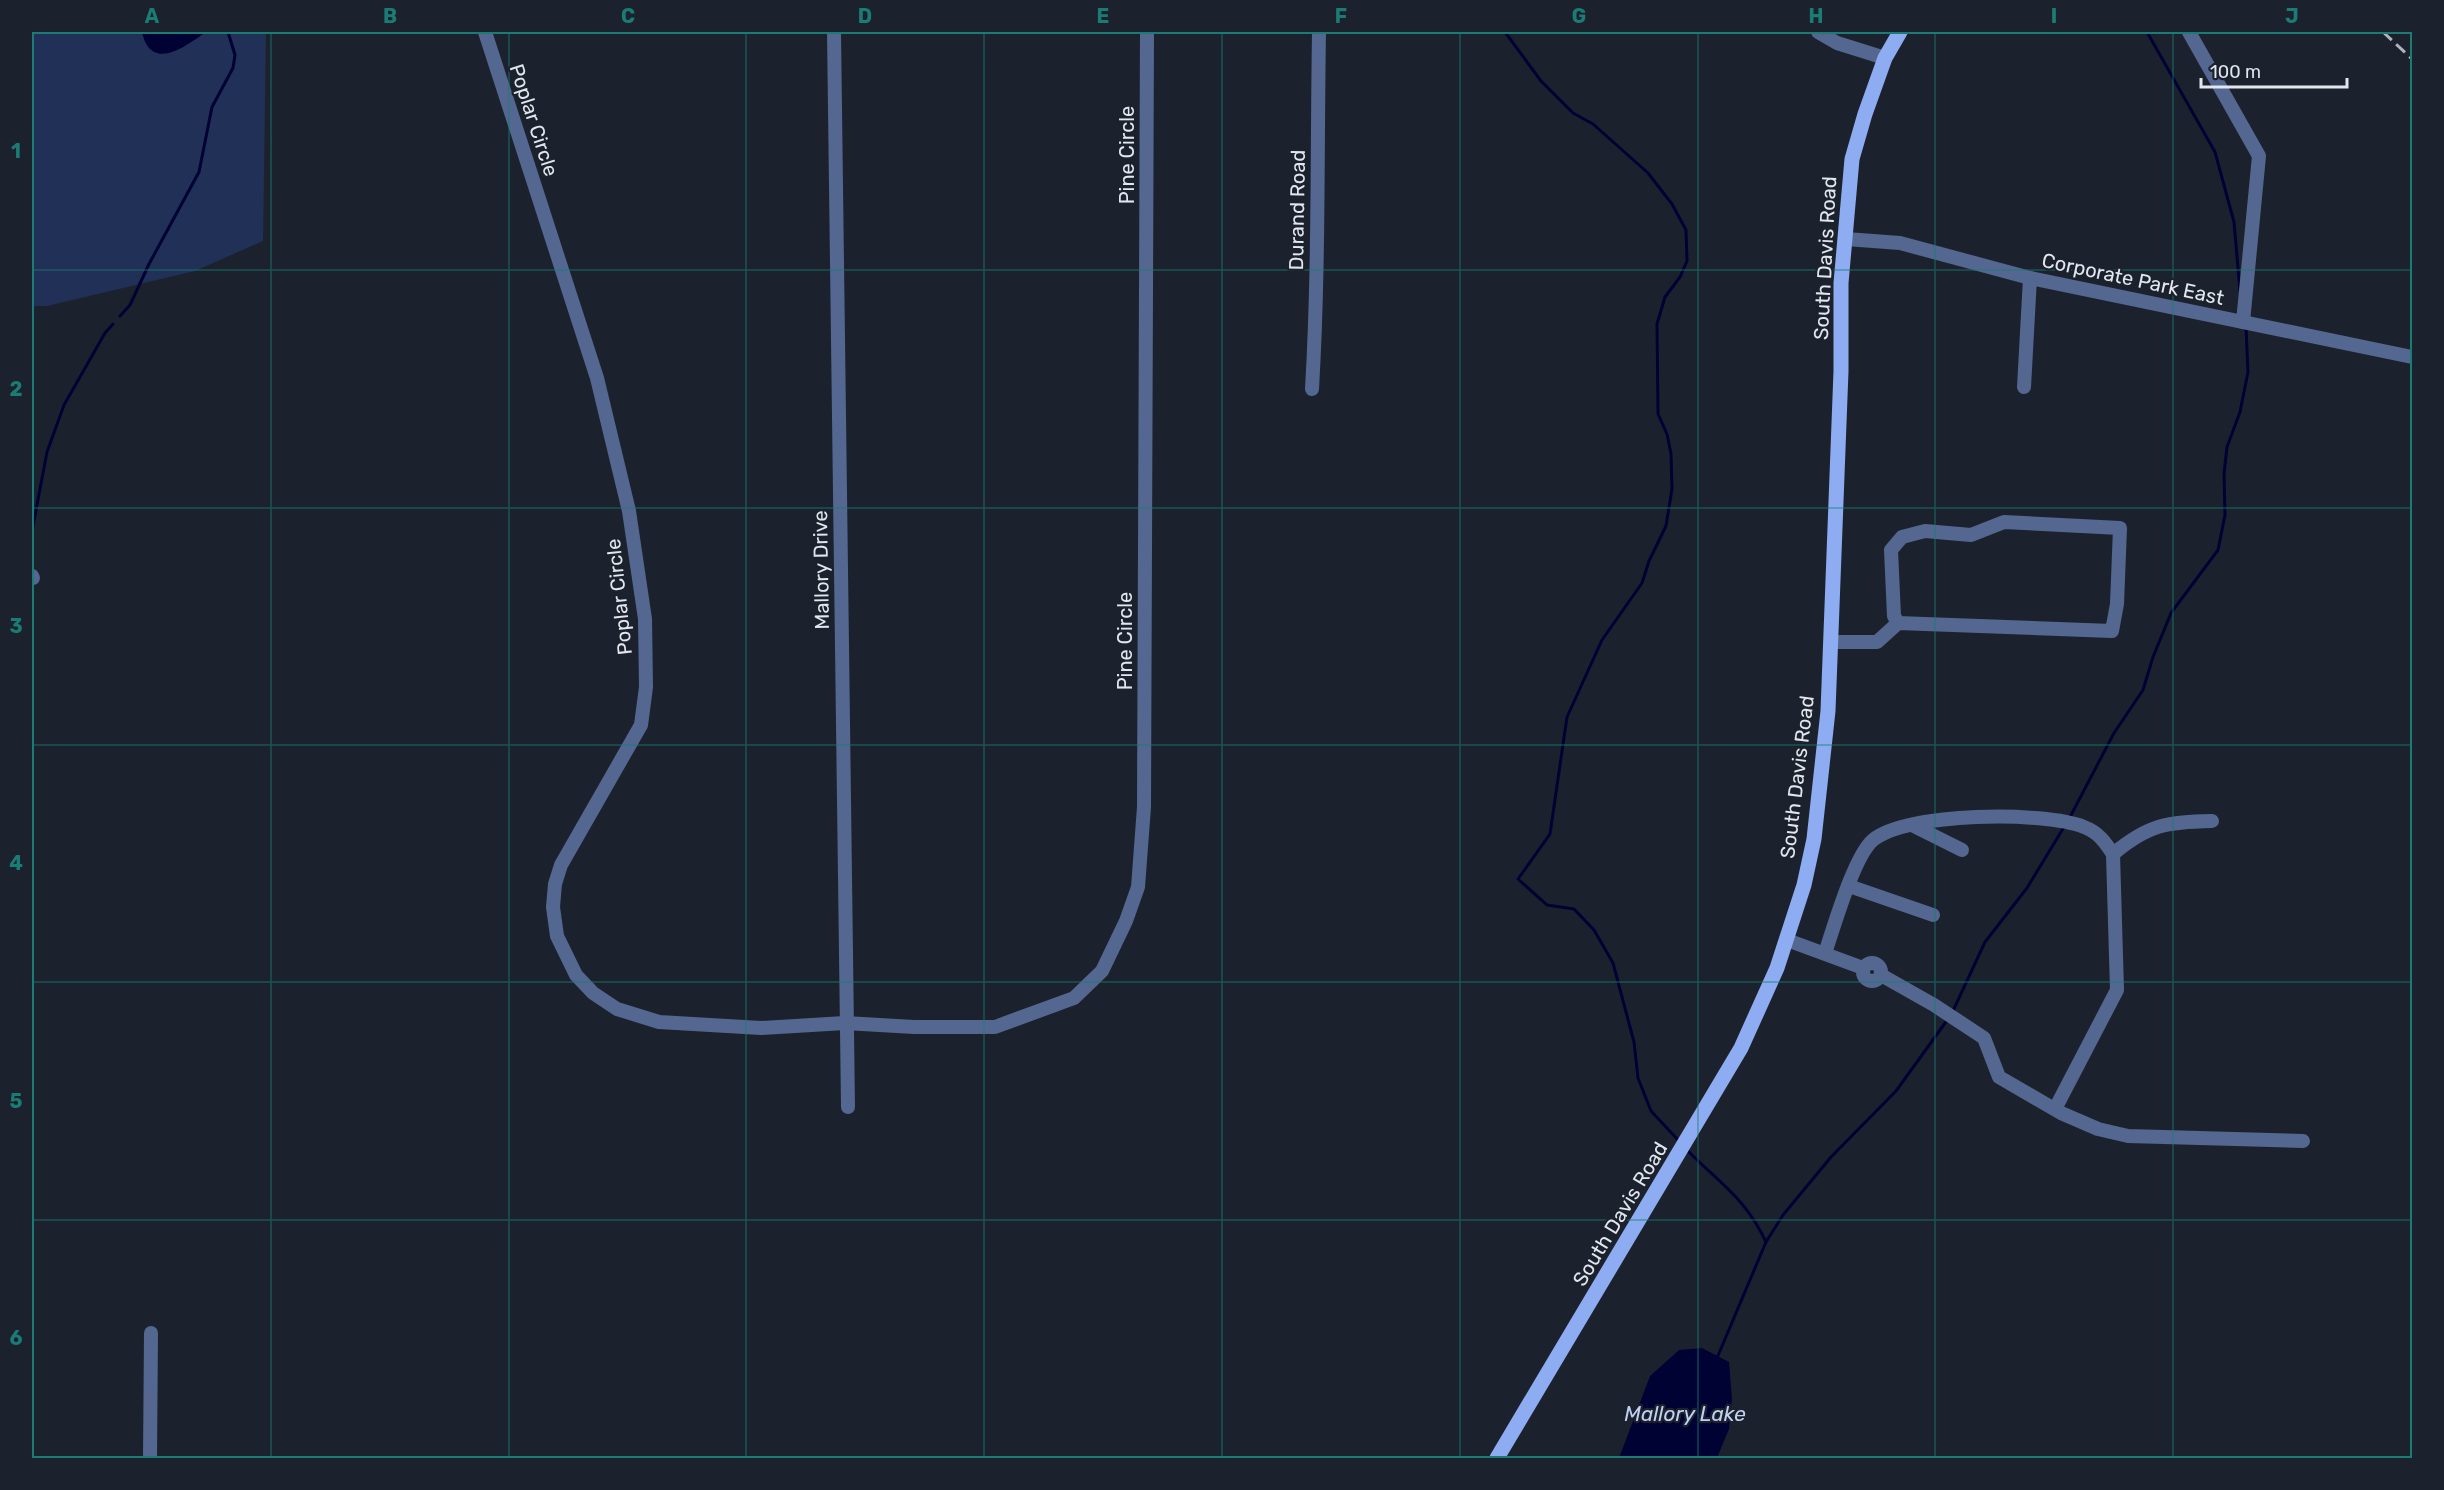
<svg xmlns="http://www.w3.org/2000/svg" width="2444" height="1490" font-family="Rubik,sans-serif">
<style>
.green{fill:#203056}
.water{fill:#010234}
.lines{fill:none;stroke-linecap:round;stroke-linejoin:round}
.stream{stroke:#010234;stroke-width:3}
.minor{stroke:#546790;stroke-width:14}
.major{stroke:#8eacf1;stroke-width:15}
.rail{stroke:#afb4bd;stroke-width:3;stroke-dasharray:12 6;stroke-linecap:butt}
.grid{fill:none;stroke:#1a7c74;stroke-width:1.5;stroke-opacity:0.55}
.labels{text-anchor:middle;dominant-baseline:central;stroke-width:4.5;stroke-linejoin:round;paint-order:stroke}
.street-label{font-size:20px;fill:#e2e6ee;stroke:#1c222d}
.water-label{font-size:21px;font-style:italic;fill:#c1d1f3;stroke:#1c222d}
.neatline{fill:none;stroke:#1a7c74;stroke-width:2}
.grid-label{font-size:20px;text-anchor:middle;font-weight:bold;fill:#1a7c74}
</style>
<rect width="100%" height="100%" fill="#1c222d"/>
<path class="green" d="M 32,32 L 266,32 L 263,241 L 195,271 L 47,306 L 32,306 Z"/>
<g class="water">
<path d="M 142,32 L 206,32 C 186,46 151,73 142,32 Z"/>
<path d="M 1702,1348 L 1729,1362 L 1732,1399 L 1729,1429 L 1717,1458 L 1619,1458 L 1650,1376 L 1679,1350 Z"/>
</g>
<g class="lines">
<g class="stream">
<path d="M 1505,32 L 1541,81 L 1573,113 L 1593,124 L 1648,173 L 1672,204 L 1686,230 L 1687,261 L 1680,277 L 1665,297 L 1657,324 L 1658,414 L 1667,434 L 1671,454 L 1672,489 L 1666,526 L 1649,561 L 1642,583 L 1602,640 L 1567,717 L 1550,834 L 1518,879 L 1547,905 L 1574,909 L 1594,930 L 1613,963 L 1634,1042 L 1638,1078 L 1651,1111 L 1680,1142"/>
<path d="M 2147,32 L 2215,152 L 2234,222 L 2240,291"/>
<path d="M 120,316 L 130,305 L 149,264 L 199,172 L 212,107 L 233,68 L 235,55 L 228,32"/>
<path d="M 32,531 L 47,452 L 64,405 L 105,333 L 113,324"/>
<path d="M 2069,819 L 2114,733 L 2143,690 L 2153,657 L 2171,613 L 2218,550 L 2225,515 L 2224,474 L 2227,447 L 2240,412 L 2248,372 L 2246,327"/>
<path d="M 1952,1013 L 1985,942 L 2027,888 L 2064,827"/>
<path d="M 1686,1149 C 1719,1183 1745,1197 1766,1242"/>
<path d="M 1717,1358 L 1766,1242 L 1783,1215 L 1831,1157 L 1896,1091 L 1948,1019"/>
</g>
<g class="minor">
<path d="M 485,32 L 597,378 L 629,511 L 645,619 L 646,687 L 641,725 L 561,865 L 555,884 L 553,907 L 557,936 L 576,975 L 593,993 L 617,1009 L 659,1022 L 761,1028 L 845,1023 L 914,1027 L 995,1027 L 1074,998 L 1102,971 L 1126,921 L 1138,887 L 1144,807 L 1147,32"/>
<path d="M 834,32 L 848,1107"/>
<path d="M 1818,32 L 1837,43 L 1885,58"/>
<path d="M 2189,32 L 2259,156 L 2243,322"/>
<path d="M 1846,239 L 1900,243 L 2030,278 L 2412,357"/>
<path d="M 2024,387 L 2030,278"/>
<path d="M 1312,389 C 1319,270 1317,151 1319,32"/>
<path d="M 32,576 L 33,578"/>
<path d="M 1831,642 L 1877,642 L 1898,623 L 2112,631 L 2117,604 L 2120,528 L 2004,522 L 1971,535 L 1925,531 L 1902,537 L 1891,550 L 1894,616 L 1898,623"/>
<path d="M 1912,825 L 1962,850"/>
<path d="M 1849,886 L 1933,915"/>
<path d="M 1787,940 L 1863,968"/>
<path d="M 1825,953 C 1834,927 1854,856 1873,840 C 1907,812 2044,811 2084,827 C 2098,832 2105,842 2113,854"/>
<circle cx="1872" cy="972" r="9"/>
<path d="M 1881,975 L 1934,1005 L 1984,1038 L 1999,1077 L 2061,1113 L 2098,1129 L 2128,1136 L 2303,1141"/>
<path d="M 2055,1109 L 2117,990 L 2113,854 C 2149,824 2167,822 2212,821"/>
<path d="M 150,1458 L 151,1333"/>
</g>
<path class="major" d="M 1497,1458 L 1741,1048 L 1777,968 L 1804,885 L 1814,839 L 1828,711 L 1841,371 L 1841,283 L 1852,159 L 1865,114 L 1885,58 L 1900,32"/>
<path class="rail" d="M 2383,32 L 2412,59"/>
</g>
<path class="grid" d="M 271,32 L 271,1458M 509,32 L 509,1458M 746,32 L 746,1458M 984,32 L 984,1458M 1222,32 L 1222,1458M 1460,32 L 1460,1458M 1698,32 L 1698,1458M 1935,32 L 1935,1458M 2173,32 L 2173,1458M 32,270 L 2412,270M 32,508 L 2412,508M 32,745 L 2412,745M 32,982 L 2412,982M 32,1220 L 2412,1220"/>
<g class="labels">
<g class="street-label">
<text transform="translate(534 120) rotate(72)">Poplar Circle</text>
<text transform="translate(1127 155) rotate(-90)">Pine Circle</text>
<text transform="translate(1297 210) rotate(-89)">Durand Road</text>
<text transform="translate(1825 258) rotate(-87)">South Davis Road</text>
<text transform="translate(2133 279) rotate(12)">Corporate Park East</text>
<text transform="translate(821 570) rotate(-91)">Mallory Drive</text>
<text transform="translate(619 597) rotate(-96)">Poplar Circle</text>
<text transform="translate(1125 641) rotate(-90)">Pine Circle</text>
<text transform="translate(1797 777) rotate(-83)">South Davis Road</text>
<text transform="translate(1620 1214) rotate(-59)">South Davis Road</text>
</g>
<g class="water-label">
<text x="1685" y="1413">Mallory Lake</text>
</g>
</g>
<rect width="2444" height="1490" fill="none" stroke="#1c222d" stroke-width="66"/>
<path d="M2201 78v9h146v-9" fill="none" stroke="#e2e6ee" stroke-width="3"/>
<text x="2210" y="78" font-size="18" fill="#e2e6ee" stroke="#1c222d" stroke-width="4.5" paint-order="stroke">100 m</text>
<rect x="33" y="33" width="2378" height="1424" class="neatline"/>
<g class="grid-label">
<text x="152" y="23">A</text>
<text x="390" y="23">B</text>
<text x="628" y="23">C</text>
<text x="865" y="23">D</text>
<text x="1103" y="23">E</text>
<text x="1341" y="23">F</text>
<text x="1579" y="23">G</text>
<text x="1816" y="23">H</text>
<text x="2054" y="23">I</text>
<text x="2292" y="23">J</text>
<text x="16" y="158">1</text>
<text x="16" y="396">2</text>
<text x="16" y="633">3</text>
<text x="16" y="870">4</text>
<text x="16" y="1108">5</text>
<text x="16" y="1345">6</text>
</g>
</svg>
